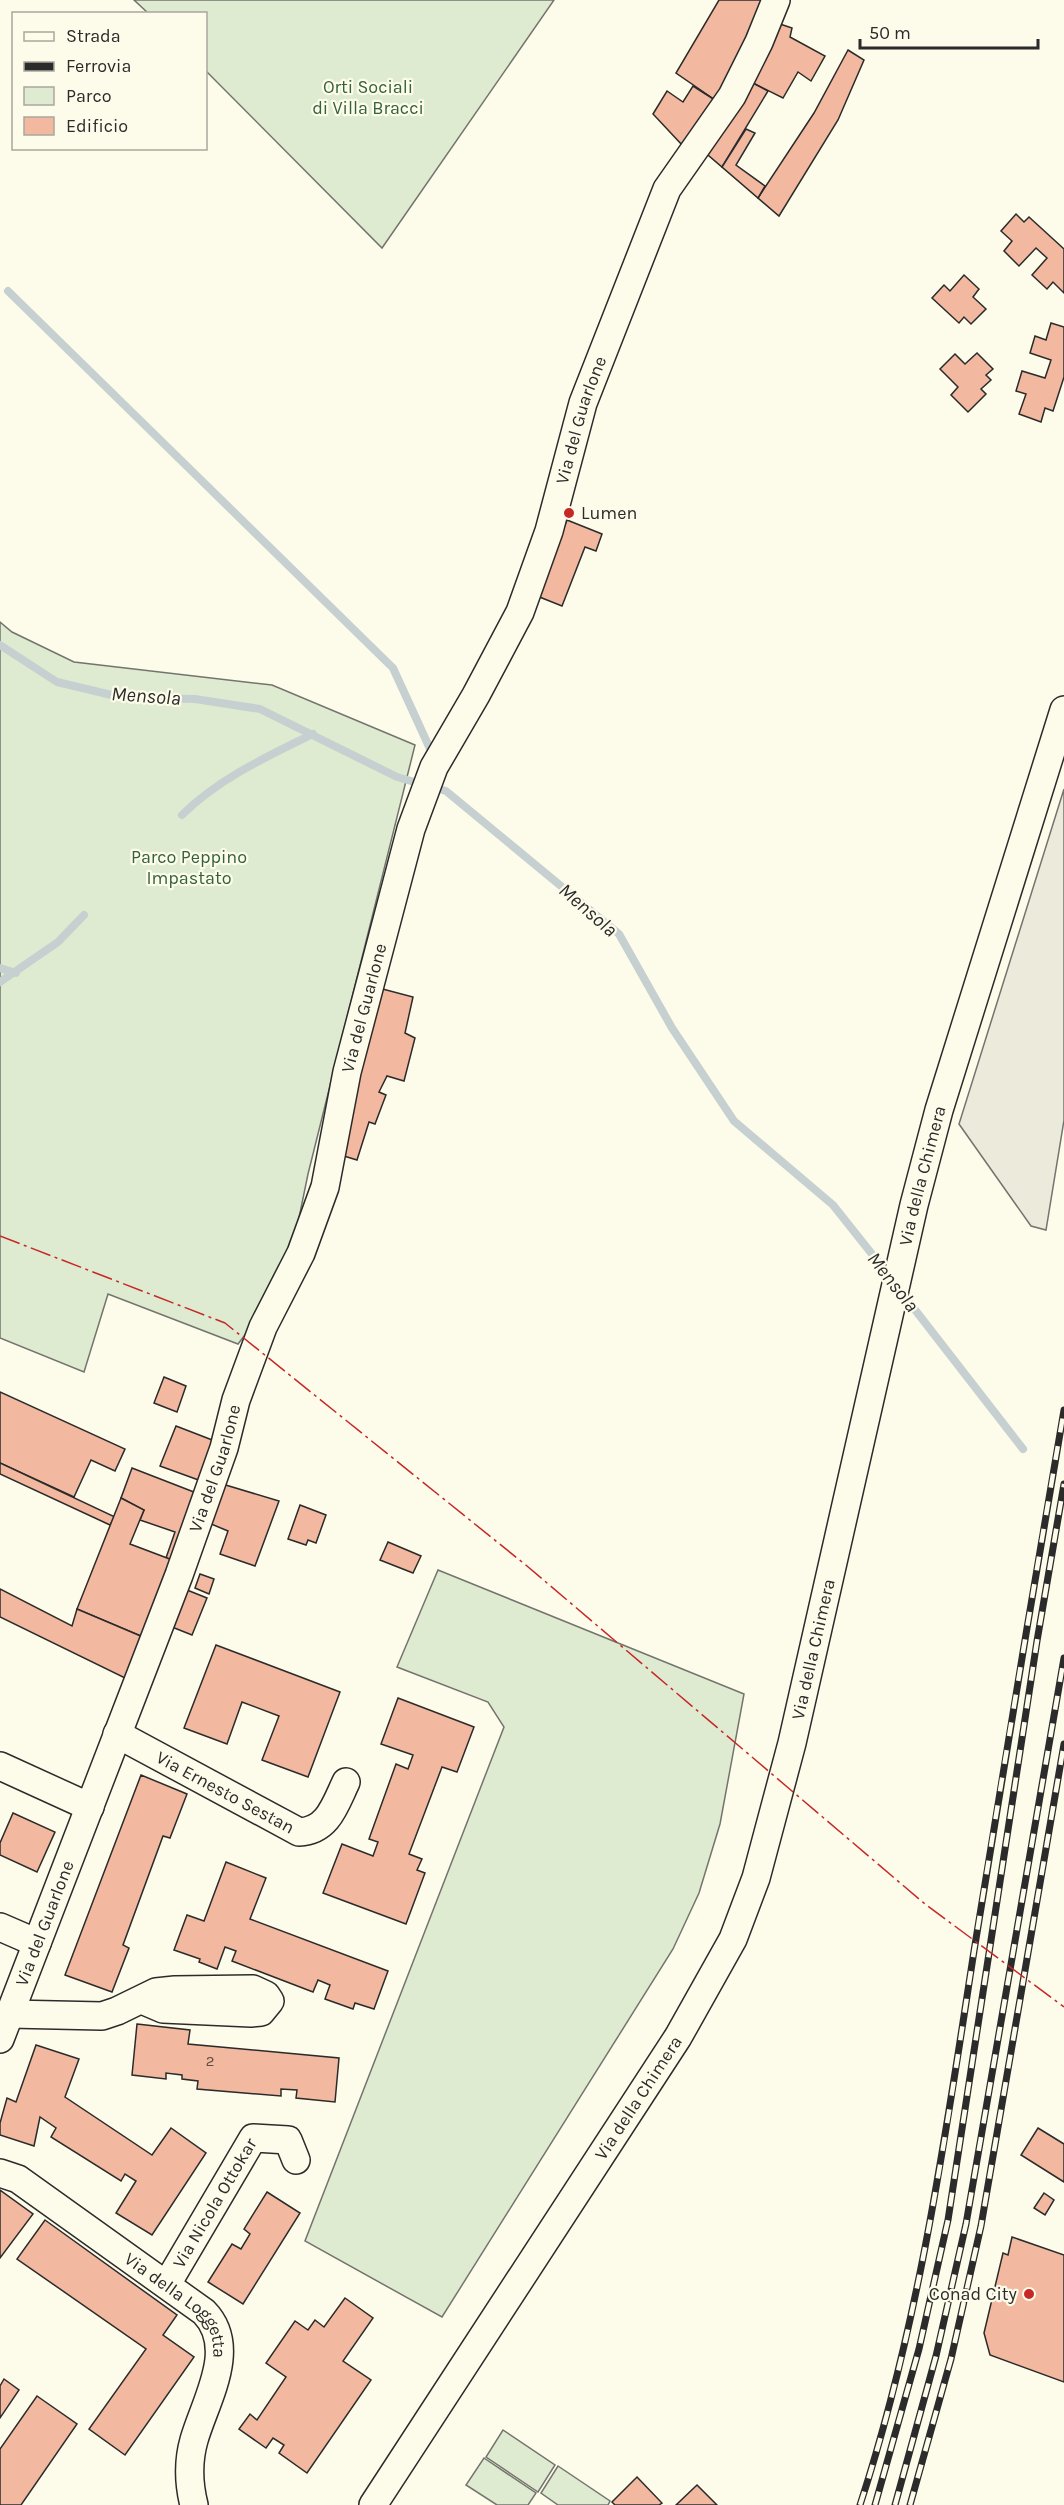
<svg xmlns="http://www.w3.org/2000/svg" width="1064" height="2505" font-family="Karla,sans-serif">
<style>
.green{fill:#deebd1;stroke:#74746e;stroke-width:1.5}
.parking{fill:#eceadb;stroke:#74746e;stroke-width:1.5}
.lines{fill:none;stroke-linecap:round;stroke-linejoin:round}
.stream{stroke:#c7d0d0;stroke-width:8}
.building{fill:#f2b8a0;stroke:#2b2b2b;stroke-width:1.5}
.minor-casing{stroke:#2b2b2b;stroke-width:30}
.minor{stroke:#fdfbea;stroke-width:27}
.rail-casing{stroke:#2b2b2b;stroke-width:7}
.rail{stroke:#fdfbea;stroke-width:4.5;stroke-dasharray:14;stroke-linecap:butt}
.power{stroke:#c62828;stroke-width:1.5;stroke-dasharray:21 4.5 3 4.5;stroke-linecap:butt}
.poi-dot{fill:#c62828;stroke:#fdfbea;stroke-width:2}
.labels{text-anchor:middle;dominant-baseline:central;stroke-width:4.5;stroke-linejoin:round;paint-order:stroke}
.number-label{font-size:15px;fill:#5d4e48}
.park-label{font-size:18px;fill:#34623c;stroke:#fdfbea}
.street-label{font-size:18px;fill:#2b2b2b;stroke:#fdfbea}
.poi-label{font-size:18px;fill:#2b2b2b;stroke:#fdfbea;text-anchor:start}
.water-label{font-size:20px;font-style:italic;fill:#2b2b2b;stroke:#fdfbea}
</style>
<rect width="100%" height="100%" fill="#fdfbea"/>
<g class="green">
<path d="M 134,0 L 554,0 L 382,248 L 206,71 L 206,14 L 148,13 Z"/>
<path d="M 0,622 L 12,632 L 74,662 L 272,685 L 415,745 L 308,1174 L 286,1281 L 238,1344 L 108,1294 L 84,1372 L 0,1338 Z"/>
<path d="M 438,1570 L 744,1694 L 720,1824 L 699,1893 L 673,1949 L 442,2317 L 305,2241 L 504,1727 L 488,1702 L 397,1667 Z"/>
<path d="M 503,2430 L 555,2465 L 538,2492 L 486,2457 Z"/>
<path d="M 484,2458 L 536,2493 L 528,2505 L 497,2505 L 466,2485 Z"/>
<path d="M 558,2466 L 610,2501 L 608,2505 L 558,2505 L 541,2493 Z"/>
</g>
<path class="parking" d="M 1064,789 L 1064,1120 L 1046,1230 L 1031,1226 L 959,1124 Z"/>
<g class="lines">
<g class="stream">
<path d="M 8,291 L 393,668 L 431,751 L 430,755"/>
<path d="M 0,645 L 57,682 L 120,697 L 195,699 L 260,709 L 397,777 L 446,791 L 619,934 L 672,1028 L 734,1121 L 833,1205 L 891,1278"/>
<path d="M 182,815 C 218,779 268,756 313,734"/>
<path d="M 0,968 L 16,973"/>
<path d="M 0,982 L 58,942 L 84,915"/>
<path d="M 902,1293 L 1023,1449"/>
</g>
</g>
<g class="building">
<path d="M 719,0 L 768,0 L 718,102 L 676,73 Z"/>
<path d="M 774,22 L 792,28 L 790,37 L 825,56 L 811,81 L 798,72 L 783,98 L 747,80 Z"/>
<path d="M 848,50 L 864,60 L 838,120 L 779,216 L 758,198 L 814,113 Z"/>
<path d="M 747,80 L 768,91 L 722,167 L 708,155 Z"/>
<path d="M 693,86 L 718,102 L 684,147 L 653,114 L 667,91 L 683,102 Z"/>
<path d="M 746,129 L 755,133 L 736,165 L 765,186 L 758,198 L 722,167 Z"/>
<path d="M 1016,214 L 1024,222 L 1029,217 L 1064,249 L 1064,293 L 1053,282 L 1047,289 L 1032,275 L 1047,258 L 1036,248 L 1019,266 L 1004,251 L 1012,241 L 1001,231 Z"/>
<path d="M 964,275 L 979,289 L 973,297 L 986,309 L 971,324 L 964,317 L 959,323 L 932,298 L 944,285 L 950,291 Z"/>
<path d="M 1051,323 L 1064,327 L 1064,377 L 1053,411 L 1045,408 L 1041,422 L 1019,414 L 1026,394 L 1016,391 L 1022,371 L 1045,378 L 1051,360 L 1030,353 L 1035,336 L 1046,340 Z"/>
<path d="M 977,353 L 993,369 L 986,375 L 991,380 L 981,389 L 986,394 L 968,412 L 951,395 L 958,387 L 940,369 L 955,354 L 965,364 Z"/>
<path d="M 567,520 L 602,534 L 596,551 L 585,547 L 562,606 L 537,596 Z"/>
<path d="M 375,987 L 413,997 L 405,1033 L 415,1038 L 404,1081 L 387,1076 L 379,1092 L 386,1095 L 375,1124 L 369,1122 L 357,1160 L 334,1153 Z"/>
<path d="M 164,1377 L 186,1386 L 177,1412 L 154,1403 Z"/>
<path d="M 0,1392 L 125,1449 L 115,1471 L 91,1460 L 74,1497 L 0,1463 Z"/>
<path d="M 176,1426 L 220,1443 L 204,1482 L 160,1466 Z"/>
<path d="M 0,1463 L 115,1517 L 110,1525 L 0,1474 Z"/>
<path d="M 132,1468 L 199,1494 L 175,1561 L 166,1558 L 175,1532 L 140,1520 L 144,1510 L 121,1498 Z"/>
<path d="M 219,1483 L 279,1501 L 255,1566 L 220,1554 L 228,1531 L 204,1521 Z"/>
<path d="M 121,1498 L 144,1510 L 130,1544 L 175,1561 L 143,1637 L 77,1609 Z"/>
<path d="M 300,1505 L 326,1515 L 316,1543 L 308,1540 L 306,1545 L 288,1539 Z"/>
<path d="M 388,1542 L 421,1556 L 413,1573 L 380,1560 Z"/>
<path d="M 200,1574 L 214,1579 L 209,1594 L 195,1588 Z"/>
<path d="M 0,1589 L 72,1626 L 77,1609 L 143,1637 L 125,1678 L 0,1617 Z"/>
<path d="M 187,1590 L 207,1598 L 192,1635 L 172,1627 Z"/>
<path d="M 216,1645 L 340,1692 L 308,1777 L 262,1760 L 279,1716 L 242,1702 L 227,1744 L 184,1728 Z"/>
<path d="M 398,1698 L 474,1727 L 457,1772 L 442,1767 L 409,1854 L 422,1859 L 417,1870 L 425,1873 L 406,1924 L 323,1893 L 342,1844 L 373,1856 L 378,1842 L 369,1839 L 396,1764 L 408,1769 L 413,1755 L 381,1744 Z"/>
<path d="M 141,1775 L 187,1794 L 170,1838 L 163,1836 L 123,1945 L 129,1948 L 112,1992 L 65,1975 Z"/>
<path d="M 13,1813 L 55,1832 L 37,1872 L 0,1855 L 0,1843 Z"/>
<path d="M 226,1862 L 266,1878 L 250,1919 L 388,1971 L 374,2009 L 355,2003 L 353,2009 L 325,1999 L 330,1985 L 318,1980 L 313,1992 L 232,1961 L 236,1951 L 225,1947 L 217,1969 L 199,1962 L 200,1959 L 174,1950 L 187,1915 L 204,1921 Z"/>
<path d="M 137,2024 L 190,2030 L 188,2044 L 339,2058 L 335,2102 L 296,2098 L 297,2090 L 281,2089 L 281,2096 L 197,2089 L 198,2081 L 182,2079 L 182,2075 L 166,2073 L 166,2079 L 132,2075 Z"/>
<path d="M 36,2045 L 79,2059 L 65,2097 L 152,2155 L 171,2128 L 206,2153 L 152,2235 L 116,2213 L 136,2181 L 125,2174 L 121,2181 L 51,2137 L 56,2128 L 40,2117 L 34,2146 L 0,2135 L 0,2123 L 7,2098 L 16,2102 Z"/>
<path d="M 1038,2128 L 1064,2144 L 1064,2182 L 1021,2155 Z"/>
<path d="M 0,2190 L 33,2214 L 0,2258 Z"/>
<path d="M 267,2192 L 300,2213 L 243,2304 L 208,2282 L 232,2244 L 241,2249 L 250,2234 L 244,2229 Z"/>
<path d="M 1044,2193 L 1054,2200 L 1045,2215 L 1034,2208 Z"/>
<path d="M 45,2220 L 177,2315 L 163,2335 L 194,2357 L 125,2455 L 89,2429 L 146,2349 L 17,2259 Z"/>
<path d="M 1012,2237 L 1064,2255 L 1064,2382 L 990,2355 L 984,2333 L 1003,2253 L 1008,2255 Z"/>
<path d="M 345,2298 L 373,2318 L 343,2361 L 371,2380 L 307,2473 L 279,2453 L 284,2445 L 273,2438 L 266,2448 L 239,2429 L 250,2414 L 257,2420 L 286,2377 L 266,2363 L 295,2321 L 308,2330 L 315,2320 L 324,2327 Z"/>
<path d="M 4,2379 L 19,2390 L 0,2418 L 0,2386 Z"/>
<path d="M 37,2396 L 77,2424 L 21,2505 L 0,2505 L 0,2449 Z"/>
<path d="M 637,2477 L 662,2503 L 659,2505 L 615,2505 L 612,2502 Z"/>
<path d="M 697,2485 L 717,2505 L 676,2505 Z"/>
</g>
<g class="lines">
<defs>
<g id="minor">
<path id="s1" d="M 117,1734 L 299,1832 C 328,1831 335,1805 346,1782"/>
<path d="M 0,1766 L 90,1807"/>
<path d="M 0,1927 L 37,1943"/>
<path d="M 10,2014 L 102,2016 L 117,2011 L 156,1992 L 175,1990 L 253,1989 L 266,1995 L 270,2001 L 261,2012 L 251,2013 L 163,2009 L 142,2000"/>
<path id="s2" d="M 0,2039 L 179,1575 L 224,1448 L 236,1400 L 263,1327 L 301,1253 L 325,1187 L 347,1072 L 411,829 L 434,767 L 476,695 L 520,612 L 549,531 L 583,403 L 667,189 L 732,96 L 759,42 L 776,0"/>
<path id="s3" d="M 0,2173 L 18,2179 L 204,2312 C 239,2348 205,2401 194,2440 C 188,2461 189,2485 194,2505"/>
<path id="s4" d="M 167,2284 L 253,2138 L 288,2140 L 296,2160"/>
<path id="s5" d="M 373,2505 L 678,2037 L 733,1939 L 756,1878 L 792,1743 L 914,1205 L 939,1110 L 1064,710"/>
</g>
</defs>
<use href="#minor" class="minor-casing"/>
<use href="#minor" class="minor"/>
<defs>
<g id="rail">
<path d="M 860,2505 C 919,2325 945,2138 974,1951 C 1003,1771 1033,1590 1064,1410"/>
<path d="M 875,2505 L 919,2349 L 948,2220 L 1037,1641 L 1064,1484"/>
<path d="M 895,2505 L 936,2356 L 966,2224 L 1064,1658"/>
<path d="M 910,2505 L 951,2359 L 981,2226 L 1064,1744"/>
</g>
</defs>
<use href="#rail" class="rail-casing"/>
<use href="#rail" class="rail"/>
<path class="power" d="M 0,1236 L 225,1323 L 527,1566 L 925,1904 L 1064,2007"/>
</g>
<g class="poi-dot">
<circle cx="569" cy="513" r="6"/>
<circle cx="1029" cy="2294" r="6"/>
</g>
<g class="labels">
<g class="number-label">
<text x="210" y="2061">2</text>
</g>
<g class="park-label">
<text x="368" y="87">Orti Sociali<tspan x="368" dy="21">di Villa Bracci</tspan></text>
<text x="189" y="857">Parco Peppino<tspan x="189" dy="21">Impastato</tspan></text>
</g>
<g class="street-label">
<text stroke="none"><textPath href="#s2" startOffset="1726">Via del Guarlone</textPath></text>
<text stroke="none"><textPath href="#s2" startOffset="1096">Via del Guarlone</textPath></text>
<text stroke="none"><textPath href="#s5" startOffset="1458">Via della Chimera</textPath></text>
<text stroke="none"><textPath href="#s2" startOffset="610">Via del Guarlone</textPath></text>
<text stroke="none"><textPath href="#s5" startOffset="972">Via della Chimera</textPath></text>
<text stroke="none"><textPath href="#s1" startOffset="123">Via Ernesto Sestan</textPath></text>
<text stroke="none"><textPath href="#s2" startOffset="124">Via del Guarlone</textPath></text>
<text stroke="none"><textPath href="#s5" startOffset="486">Via della Chimera</textPath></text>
<text stroke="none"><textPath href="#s4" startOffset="94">Via Nicola Ottokar</textPath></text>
<text stroke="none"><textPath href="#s3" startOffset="225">Via della Loggetta</textPath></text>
</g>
<g class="poi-label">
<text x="581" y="513">Lumen</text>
<text x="1017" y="2294" text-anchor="end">Conad City</text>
</g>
<g class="water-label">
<text transform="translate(146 696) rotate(4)">Mensola</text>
<text transform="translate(588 910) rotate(41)">Mensola</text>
<text transform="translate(893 1282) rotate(52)">Mensola</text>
</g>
</g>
<rect x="12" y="12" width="195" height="138" fill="#fdfbea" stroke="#a9a89e" stroke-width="1.5"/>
<rect x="24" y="32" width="30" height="9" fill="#fdfbea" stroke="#a9a89e" stroke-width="1.5"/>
<text x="66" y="42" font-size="18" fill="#2b2b2b">Strada</text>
<rect x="24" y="62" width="30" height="9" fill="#2b2b2b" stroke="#a9a89e" stroke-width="1.5"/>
<text x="66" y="72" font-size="18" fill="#2b2b2b">Ferrovia</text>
<rect x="24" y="87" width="30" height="18" fill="#deebd1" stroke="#a9a89e" stroke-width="1.5"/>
<text x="66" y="102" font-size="18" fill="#2b2b2b">Parco</text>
<rect x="24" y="117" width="30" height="18" fill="#f2b8a0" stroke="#a9a89e" stroke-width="1.5"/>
<text x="66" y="132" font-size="18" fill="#2b2b2b">Edificio</text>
<path d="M860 39v9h178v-9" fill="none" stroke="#2b2b2b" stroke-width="3"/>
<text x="869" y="39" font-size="18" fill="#2b2b2b" stroke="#fdfbea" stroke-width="4.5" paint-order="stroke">50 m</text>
</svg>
